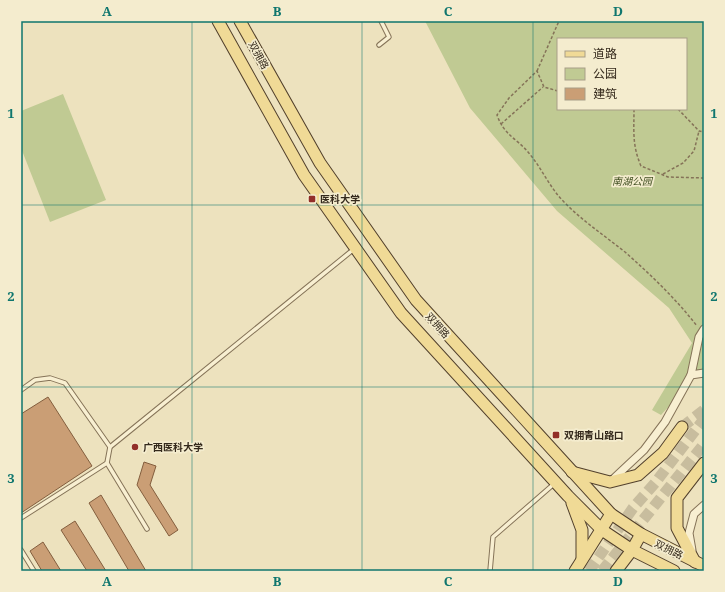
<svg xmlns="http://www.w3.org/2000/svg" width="725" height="592" font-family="'Noto Serif','Noto Sans SC',serif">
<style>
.green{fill:#c0ca93;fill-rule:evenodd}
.building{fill:#ca9e75;stroke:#835e3e}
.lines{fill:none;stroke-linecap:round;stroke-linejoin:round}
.primary-tunnel{stroke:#c8bd9e;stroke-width:11;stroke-dasharray:11 5.5;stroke-linecap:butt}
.service-casing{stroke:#857358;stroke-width:5.5}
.minor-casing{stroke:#857358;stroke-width:9}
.primary-casing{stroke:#52402c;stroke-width:13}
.path{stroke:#857358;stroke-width:1.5;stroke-dasharray:3 2;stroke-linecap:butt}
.service{stroke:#f8efd1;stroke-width:3.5}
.minor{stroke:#f8efd1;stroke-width:7}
.primary{stroke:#f0da96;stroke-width:11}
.grid{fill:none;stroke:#0f766e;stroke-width:1;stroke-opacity:0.55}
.poi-dot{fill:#922f29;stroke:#f4ecce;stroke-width:1.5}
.labels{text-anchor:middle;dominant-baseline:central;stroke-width:3.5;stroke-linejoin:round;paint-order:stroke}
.street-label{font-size:10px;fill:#34291c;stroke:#f4ecce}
.park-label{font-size:10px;font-style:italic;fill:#425023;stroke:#f4ecce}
.poi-label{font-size:10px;font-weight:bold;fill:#34291c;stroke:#f4ecce;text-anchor:start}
.neatline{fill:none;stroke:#0f766e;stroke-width:1.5}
.grid-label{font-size:13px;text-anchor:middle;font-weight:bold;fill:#0f766e}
</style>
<rect width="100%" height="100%" fill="#ede2be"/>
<g class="green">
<path d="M 425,21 L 704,21 L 704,368 L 661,415 L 652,410 L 692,343 L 669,308 L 557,211 L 470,108 ZM 558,39 L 686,39 L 686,109 L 558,109 Z"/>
<path d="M 63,94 L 106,200 L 50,222 L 21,148 L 21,111 Z"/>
</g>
<g class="building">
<path d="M 48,397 L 92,466 L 21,513 L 21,414 Z"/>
<path d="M 144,462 L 156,466 L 150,485 L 178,530 L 169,536 L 137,485 Z"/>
<path d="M 101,495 L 146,571 L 129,571 L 89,503 Z"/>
<path d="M 75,521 L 106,571 L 87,571 L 61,530 Z"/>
<path d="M 43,542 L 61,571 L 42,571 L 30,551 Z"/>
</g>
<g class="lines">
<g class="primary-tunnel">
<path d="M 682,427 L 704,410"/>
<path d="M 589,571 L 633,508 L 655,483 L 704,419"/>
<path d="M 602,571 L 704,444"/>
</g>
<defs>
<g id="service">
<path d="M 379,45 L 389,37 L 381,21"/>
<path d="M 21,390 L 35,380 L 50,378 L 65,383 L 110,447"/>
<path d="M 107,463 L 147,529"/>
<path d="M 21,518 L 107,463 L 110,447 L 354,249"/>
<path d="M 21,550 L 34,571"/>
<path d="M 490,571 L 493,537 L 555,483"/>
</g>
<g id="minor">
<path d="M 691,375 L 699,337 L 704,329"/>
<path d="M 611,481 L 644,450 L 665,422 L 691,375 L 704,373"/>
<path d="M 692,550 L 689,533 L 694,514 L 704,505"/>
</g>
<g id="primary">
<path d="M 218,21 L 304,175 L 401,313 L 568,496 L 602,530 L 632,550 L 674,571"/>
<path d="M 240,21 L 320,163 L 416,300 L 611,514 L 641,534 L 704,566"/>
<path d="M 572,472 L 610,482 L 638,475 L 663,453 L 682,427"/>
<path d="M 572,503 L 582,530 L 582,558"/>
<path d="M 695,562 L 677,528 L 677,498 L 704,463"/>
<path d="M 575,571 L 611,514"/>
<path d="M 616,571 L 632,550 L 641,534"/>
</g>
</defs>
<use href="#service" class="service-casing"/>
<use href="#minor" class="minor-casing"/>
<use href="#primary" class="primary-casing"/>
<g class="path">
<path d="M 537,71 L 559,21"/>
<path d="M 558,91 L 544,87 L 537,71 L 509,98 L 497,115 C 504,135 516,138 528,152 C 542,168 550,189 566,204 C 584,222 605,236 625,252 C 651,275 676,299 697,326"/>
<path d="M 634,109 C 634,131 632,145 641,166 L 668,177 L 704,178"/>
<path d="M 678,109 L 699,131 L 704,132"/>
<path d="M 501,124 L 543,87"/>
<path d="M 663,174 L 683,163 L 694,151 L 699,131"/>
</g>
<use href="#service" class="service"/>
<use href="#minor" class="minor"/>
<use href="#primary" class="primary"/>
</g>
<path class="grid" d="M 192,21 L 192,571M 362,21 L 362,571M 533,21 L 533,571M 21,205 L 704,205M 21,387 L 704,387"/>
<g class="poi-dot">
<rect x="308" y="195" width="8" height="8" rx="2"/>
<rect x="552" y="431" width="8" height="8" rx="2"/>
<circle cx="135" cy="447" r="4"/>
</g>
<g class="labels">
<g class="street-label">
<text transform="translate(259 55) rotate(61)">双拥路</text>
<text transform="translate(438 325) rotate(48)">双拥路</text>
<text transform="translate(669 549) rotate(27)">双拥路</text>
</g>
<g class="park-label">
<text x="632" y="181">南湖公园</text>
</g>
<g class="poi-label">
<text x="320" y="199">医科大学</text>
<text x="564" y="435">双拥青山路口</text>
<text x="143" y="447">广西医科大学</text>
</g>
</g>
<rect width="725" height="592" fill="none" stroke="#f4ecce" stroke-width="44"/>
<rect x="557" y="38" width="130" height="72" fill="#f4ecce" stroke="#a79e87"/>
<rect x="565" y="51" width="20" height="6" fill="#f0da96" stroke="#a79e87"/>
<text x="593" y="58" font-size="12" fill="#34291c">道路</text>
<rect x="565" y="68" width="20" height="12" fill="#c0ca93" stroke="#a79e87"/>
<text x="593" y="78" font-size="12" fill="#34291c">公园</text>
<rect x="565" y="88" width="20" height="12" fill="#ca9e75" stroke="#a79e87"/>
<text x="593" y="98" font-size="12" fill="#34291c">建筑</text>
<rect x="22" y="22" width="681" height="548" class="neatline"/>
<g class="grid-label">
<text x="107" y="16">A</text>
<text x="277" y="16">B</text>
<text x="448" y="16">C</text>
<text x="618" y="16">D</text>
<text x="11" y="118">1</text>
<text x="714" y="118">1</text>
<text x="11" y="301">2</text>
<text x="714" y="301">2</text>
<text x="11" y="483">3</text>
<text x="714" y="483">3</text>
<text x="107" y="586">A</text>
<text x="277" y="586">B</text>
<text x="448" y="586">C</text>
<text x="618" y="586">D</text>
</g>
</svg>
